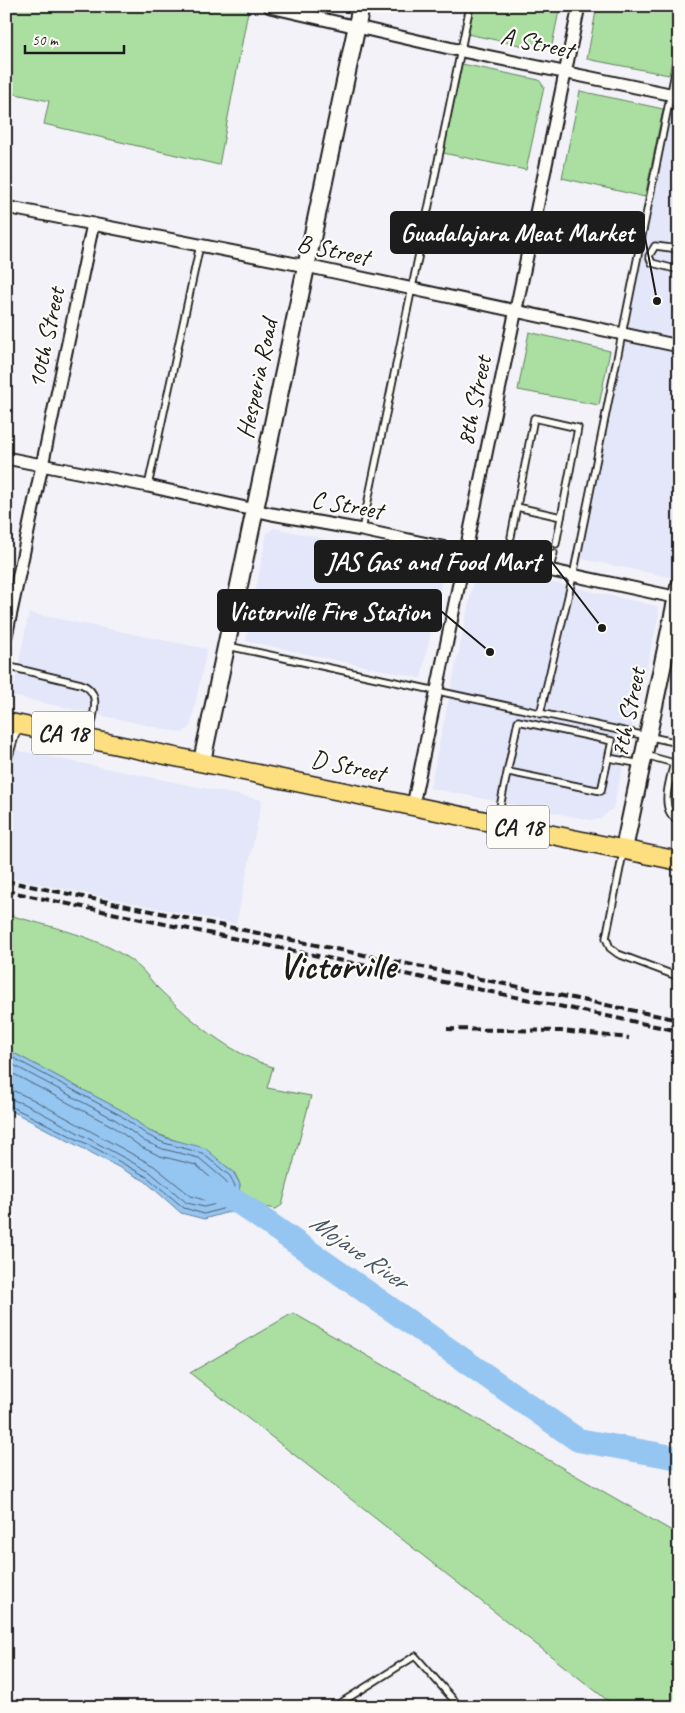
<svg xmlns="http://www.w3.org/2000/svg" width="685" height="1713" font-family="Caveat,sans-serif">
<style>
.built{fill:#e4e6f9}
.green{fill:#aadfa1;stroke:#637e5e}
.water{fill:#95c5f1;stroke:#65819c}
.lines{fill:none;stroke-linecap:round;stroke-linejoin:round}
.shore{stroke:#4c6071;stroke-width:1}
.river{stroke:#95c5f1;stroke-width:24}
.service-casing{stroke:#1c1c1c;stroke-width:9}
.minor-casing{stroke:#1c1c1c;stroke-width:15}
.secondary-casing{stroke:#1c1c1c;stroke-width:20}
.primary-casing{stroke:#1c1c1c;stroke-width:21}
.service{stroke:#fdfcf7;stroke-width:5.5}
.minor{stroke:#fdfcf7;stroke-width:11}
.secondary{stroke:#fdfcf7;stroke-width:16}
.primary{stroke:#fedf80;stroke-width:18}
.rail{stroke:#1c1c1c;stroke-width:4;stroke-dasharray:8 4;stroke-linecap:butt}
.labels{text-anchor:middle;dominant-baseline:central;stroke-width:4.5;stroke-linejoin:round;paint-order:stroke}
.shield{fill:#fdfcf7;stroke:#605f5e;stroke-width:1}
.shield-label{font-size:24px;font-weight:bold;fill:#1c1c1c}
.street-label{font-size:25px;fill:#1c1c1c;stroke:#fdfcf7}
.water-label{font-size:26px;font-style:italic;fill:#465767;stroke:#fdfcf7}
.town-label{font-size:35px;font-weight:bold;fill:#1c1c1c;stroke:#fdfcf7}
.leader{fill:none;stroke:#1c1c1c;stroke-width:2}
.callout-dot{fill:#1c1c1c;stroke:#fdfcf7;stroke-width:2}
.callout{fill:#1c1c1c;stroke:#1c1c1c;stroke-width:2}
.callout-label{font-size:26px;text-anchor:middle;font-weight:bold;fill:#fff}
</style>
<rect width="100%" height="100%" fill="#f2f2f8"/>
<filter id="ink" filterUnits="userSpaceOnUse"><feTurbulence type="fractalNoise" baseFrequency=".02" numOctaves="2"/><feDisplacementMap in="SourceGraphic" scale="10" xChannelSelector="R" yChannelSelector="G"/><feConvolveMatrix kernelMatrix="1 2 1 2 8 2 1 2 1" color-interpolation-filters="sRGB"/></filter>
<g filter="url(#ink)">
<g class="built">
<path d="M 679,80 L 679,579 L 578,558 L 626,314 Z"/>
<path d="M 274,528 L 445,565 L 421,678 L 246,641 L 267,533 Z"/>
<path d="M 477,566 L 657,606 L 659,615 L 613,808 L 600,819 L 591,820 L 430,788 Z"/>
<path d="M 29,613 L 207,649 L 190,727 L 183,733 L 12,696 Z"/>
<path d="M 679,649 L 679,691 L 671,690 Z"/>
<path d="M 679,724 L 679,825 L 676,824 L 663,804 Z"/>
<path d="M 6,748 L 262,800 L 236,924 L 6,877 Z"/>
</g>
<g class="green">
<path d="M 6,6 L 249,6 L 219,165 L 44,124 L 49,101 L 6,92 Z"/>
<path d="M 473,6 L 560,6 L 552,45 L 544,50 L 467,34 Z"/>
<path d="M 597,6 L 679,6 L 679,24 L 669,75 L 587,59 Z"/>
<path d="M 462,64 L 539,80 L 544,87 L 526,170 L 443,153 Z"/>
<path d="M 580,91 L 663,109 L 645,197 L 562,178 Z"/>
<path d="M 529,332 L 610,351 L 599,405 L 518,390 Z"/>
<path d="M 6,914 C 49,927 102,936 137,965 C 146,972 152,983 160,990 C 193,1022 229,1053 273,1067 L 267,1088 L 311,1096 L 282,1205 L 276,1209 L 238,1202 L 240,1184 L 234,1172 L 219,1161 L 183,1143 L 149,1131 L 123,1111 L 6,1049 Z"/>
<path d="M 293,1313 L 679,1535 L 679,1707 L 616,1707 L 190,1373 Z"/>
</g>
<path class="water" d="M 6,1049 L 123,1111 L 149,1131 L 166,1138 L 205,1148 L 233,1172 L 240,1184 L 238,1202 L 232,1211 L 204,1219 L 181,1213 L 145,1181 L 6,1108 Z"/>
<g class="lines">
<g class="shore">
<path d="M 6,1054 L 120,1115 L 147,1135 L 164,1143 L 202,1153 L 230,1176 L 235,1186 L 233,1200 L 229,1207 L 204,1214 L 184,1208 L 147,1177 L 97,1149 L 6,1104"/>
<path d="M 6,1061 L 116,1120 L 144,1141 L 163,1149 L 199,1158 L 225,1180 L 228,1187 L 227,1198 L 224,1202 L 204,1207 L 187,1203 L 150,1172 L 29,1106 L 6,1097"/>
<path d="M 6,1070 L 112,1126 L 141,1147 L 160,1156 L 196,1165 L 219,1185 L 220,1194 L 204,1200 L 191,1196 L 154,1166 L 32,1099 L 14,1091 L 6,1090"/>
</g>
<path class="river" d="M 209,1189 L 238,1202 L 578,1440 L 679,1458"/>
<defs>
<g id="service">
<path d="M 679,249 L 655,246 L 649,256 L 652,263 L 679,270"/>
<path d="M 148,486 L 200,245"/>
<path d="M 517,507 L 561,517"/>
<path d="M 362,530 L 470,6"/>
<path d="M 511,537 L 534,418 L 578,428 L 556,544"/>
<path d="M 507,561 L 510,544"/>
<path d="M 549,571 L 554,553"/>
<path d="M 228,646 L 679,743"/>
<path d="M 6,666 L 81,684 C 104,693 92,718 89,736"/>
<path d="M 540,714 L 573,576 L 679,53"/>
<path d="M 645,755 L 674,763 C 670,780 658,811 679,821"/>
<path d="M 6,758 L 9,756 L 18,727"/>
<path d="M 609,758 L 641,764"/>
<path d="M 671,777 L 679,785"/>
<path d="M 497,821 L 518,721 L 612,741 L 601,791 L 509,772"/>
<path d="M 623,853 L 606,938 L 610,948 L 618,954 L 679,977"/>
<path d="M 334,1707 L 415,1656 L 460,1707"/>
</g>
<g id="minor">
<path d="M 270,7 L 462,51 L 679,96"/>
<path d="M 6,207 L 306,266 L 679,346"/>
<path d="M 6,458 L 148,486 L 272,514 L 362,530 L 679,598"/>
<path d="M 6,636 L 93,224"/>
<path d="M 413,805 L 579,6"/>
</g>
<g id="secondary">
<path d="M 202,761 L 361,6"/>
<path d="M 624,849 L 679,587"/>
</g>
<path id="primary" d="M 6,722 L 679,861"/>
</defs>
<use href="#service" class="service-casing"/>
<use href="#minor" class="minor-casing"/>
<use href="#secondary" class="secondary-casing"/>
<use href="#primary" class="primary-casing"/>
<use href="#service" class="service"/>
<use href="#minor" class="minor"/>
<use href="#secondary" class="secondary"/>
<use href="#primary" class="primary"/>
<g class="rail">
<path d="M 6,881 L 679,1020"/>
<path d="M 6,891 L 679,1031"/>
<path d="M 447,1029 L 561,1031 L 629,1038"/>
</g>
</g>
</g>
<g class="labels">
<g class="shield">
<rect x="32" y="711.5" width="62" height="43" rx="4"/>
<rect x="487" y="805.5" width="62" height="43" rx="4"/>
</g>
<g class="shield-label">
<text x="63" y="733">CA 18</text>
<text x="518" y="827">CA 18</text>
</g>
<g class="street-label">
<text transform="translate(537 43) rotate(12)">A Street</text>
<text transform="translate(333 250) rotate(12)">B Street</text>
<text transform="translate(46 338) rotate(-78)">10th Street</text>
<text transform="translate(257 379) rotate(-78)">Hesperia Road</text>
<text transform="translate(474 401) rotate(-78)">8th Street</text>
<text transform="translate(347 505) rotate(10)">C Street</text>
<text transform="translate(628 713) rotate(-78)">7th Street</text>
<text transform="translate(348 766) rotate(12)">D Street</text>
</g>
<g class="water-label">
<text transform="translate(359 1251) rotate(35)">Mojave River</text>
</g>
<g class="town-label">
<text x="337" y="966">Victorville</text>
</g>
</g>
<path class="leader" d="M657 301L644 232M602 628L551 561M490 652L441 611"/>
<g class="callout-dot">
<circle cx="657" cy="301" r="5"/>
<circle cx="602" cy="628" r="5"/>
<circle cx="490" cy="652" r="5"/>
</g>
<g class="callout">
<rect x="391" y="212" width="253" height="41" rx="5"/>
<rect x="315" y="541" width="236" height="41" rx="5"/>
<rect x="218" y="590" width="223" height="41" rx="5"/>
</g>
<g class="callout-label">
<text x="517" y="241">Guadalajara Meat Market</text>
<text x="433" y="570">JAS Gas and Food Mart</text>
<text x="329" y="620">Victorville Fire Station</text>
</g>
<rect width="685" height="1713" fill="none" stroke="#fdfcf7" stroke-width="25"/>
<rect x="12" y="12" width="660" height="1688" fill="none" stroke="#1c1c1c" stroke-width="2" filter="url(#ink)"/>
<path d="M25 45v8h99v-8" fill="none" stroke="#1c1c1c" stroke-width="2.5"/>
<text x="32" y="45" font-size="15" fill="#1c1c1c" stroke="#fdfcf7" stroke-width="4" paint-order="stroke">50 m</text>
</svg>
